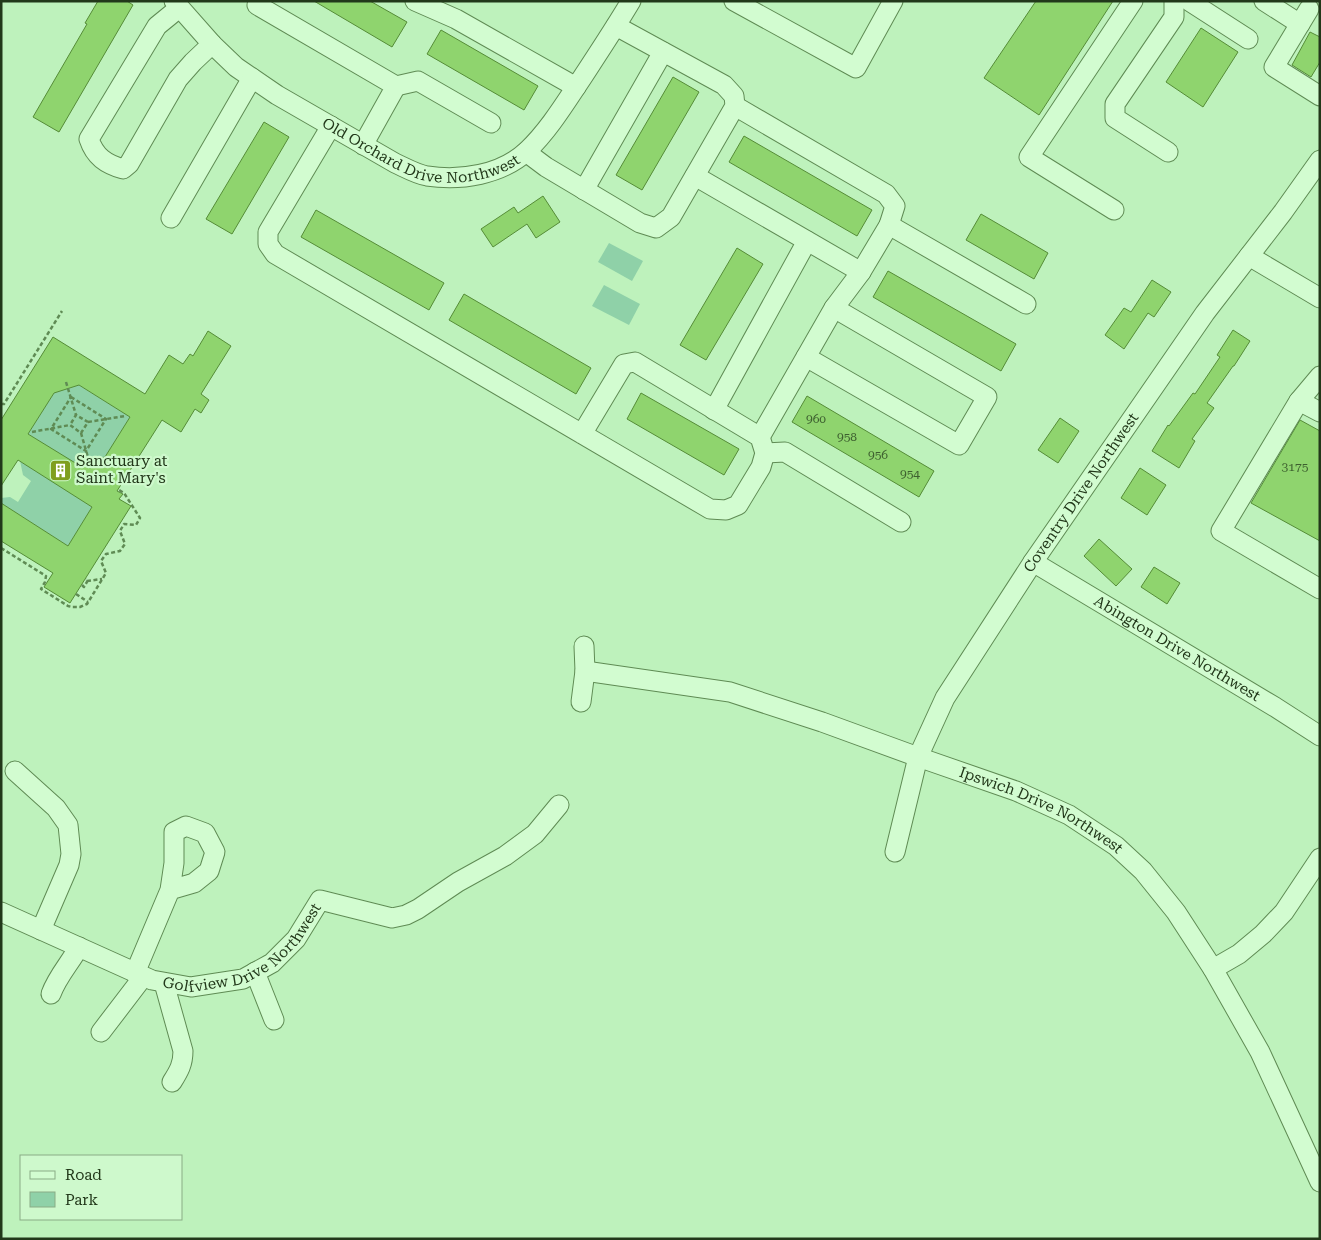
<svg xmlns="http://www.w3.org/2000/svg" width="1321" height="1240" font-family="'Roboto Serif',serif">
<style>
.green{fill:#8fd1a8}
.building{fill:#8fd46e;stroke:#558c37;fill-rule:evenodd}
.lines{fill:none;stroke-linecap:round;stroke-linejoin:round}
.minor-casing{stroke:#5f8b54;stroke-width:21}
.path{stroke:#5f8b54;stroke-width:2.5;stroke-dasharray:4 2.5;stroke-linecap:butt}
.minor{stroke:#d2fcd0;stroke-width:19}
.labels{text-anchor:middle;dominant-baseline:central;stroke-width:4.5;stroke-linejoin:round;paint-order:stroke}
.number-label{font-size:12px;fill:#3d5f2f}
.street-label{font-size:15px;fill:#22381a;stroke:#cef9cc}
.poi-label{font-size:15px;fill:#22381a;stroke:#cef9cc;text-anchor:start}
</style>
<rect width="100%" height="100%" fill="#bef2bc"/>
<g class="green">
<path d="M 609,243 L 643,261 L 632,281 L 598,262 Z"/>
<path d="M 604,285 L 640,304 L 629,325 L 592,306 Z"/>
<path d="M 69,379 L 130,417 L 97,470 L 87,471 L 28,434 L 61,382 L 63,390 L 72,387 Z"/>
<path d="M 20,461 L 92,507 L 68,546 L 1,503 L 1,498 L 10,497 L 18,502 L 31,481 L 23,475 Z"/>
</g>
<g class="building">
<path d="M 98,1 L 127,1 L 133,5 L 59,132 L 33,117 L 87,24 L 85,23 Z"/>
<path d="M 314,1 L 370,1 L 407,22 L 392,47 Z"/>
<path d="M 1036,1 L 1113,1 L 1039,115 L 984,78 Z"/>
<path d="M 1201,28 L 1238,52 L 1203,107 L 1166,82 Z"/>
<path d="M 441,30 L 538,86 L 524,110 L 427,54 Z"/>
<path d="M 1310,32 L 1320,37 L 1320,62 L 1311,77 L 1292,65 Z"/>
<path d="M 673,77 L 699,92 L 642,190 L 616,175 Z"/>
<path d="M 264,122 L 289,137 L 232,234 L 206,219 Z"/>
<path d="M 744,136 L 872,210 L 857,236 L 729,162 Z"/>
<path d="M 543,196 L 560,222 L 536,238 L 527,224 L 493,247 L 481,229 L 514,207 L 518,213 Z"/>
<path d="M 316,210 L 444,283 L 429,310 L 301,237 Z"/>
<path d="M 981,214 L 1048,253 L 1034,279 L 966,240 Z"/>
<path d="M 737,248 L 763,264 L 706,360 L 680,345 Z"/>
<path d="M 888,271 L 1016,344 L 1001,371 L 873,297 Z"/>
<path d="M 1152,280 L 1171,292 L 1154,317 L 1148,313 L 1124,349 L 1105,335 L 1124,308 L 1131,312 Z"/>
<path d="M 464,294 L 591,368 L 576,394 L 449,320 Z"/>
<path d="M 1233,330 L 1250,341 L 1234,366 L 1233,366 L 1207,403 L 1214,408 L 1192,439 L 1195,441 L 1179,468 L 1152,451 L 1168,425 L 1169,426 L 1193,393 L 1195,394 L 1220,357 L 1217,355 Z"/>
<path d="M 208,331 L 231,346 L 201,394 L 209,400 L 201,413 L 195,409 L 181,432 L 162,420 L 117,491 L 123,494 L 119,499 L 131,506 L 70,603 L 44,587 L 53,573 L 1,541 L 1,503 L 68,546 L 92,507 L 18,460 L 1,486 L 1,420 L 53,337 L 145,394 L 169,355 L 183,364 L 190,354 L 193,356 ZM 79,385 L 130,417 L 105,457 L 77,464 L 28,434 L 54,393 Z"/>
<path d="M 641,393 L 739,449 L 724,475 L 627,419 Z"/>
<path d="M 807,396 L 934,471 L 919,497 L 792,422 Z"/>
<path d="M 1060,418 L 1079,431 L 1058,463 L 1038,450 Z"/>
<path d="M 1300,420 L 1320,431 L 1320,541 L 1251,503 Z"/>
<path d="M 1140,468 L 1166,485 L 1147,515 L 1121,498 Z"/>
<path d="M 1099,539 L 1132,569 L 1116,586 L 1084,556 Z"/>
<path d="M 1154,567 L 1180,583 L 1167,604 L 1141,587 Z"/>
</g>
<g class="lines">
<defs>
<g id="minor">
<path id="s1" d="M 174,1 L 212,44 L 236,67 L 277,95 L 395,163 C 406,168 416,174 427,176 C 461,181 501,175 527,151 C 548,131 564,105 580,81 C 597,55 615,28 631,1"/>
<path d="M 415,1 L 456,19 L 576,87"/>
<path d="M 734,1 L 856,68 L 893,1"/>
<path d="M 1189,1 L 1248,39"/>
<path d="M 1264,1 L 1300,24"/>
<path d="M 257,5 L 396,86 L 363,145"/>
<path d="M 179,8 L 157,26 L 89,139 C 95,157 106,164 123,169 L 129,164 L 178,79 L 193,62 L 212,44"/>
<path d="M 1309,9 L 1274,67 L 1320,96"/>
<path d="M 396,86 L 418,81 L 491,123"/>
<path d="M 735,106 L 886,194 L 895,206 L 889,225 L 861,272 L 834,308 L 760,437"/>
<path d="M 331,126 L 268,232 L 268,244 L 275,254 L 710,509 L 726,510 L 738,505 L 761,467 L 765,453 L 760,437 L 635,362 L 624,364 L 582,434"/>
<path d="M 526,152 L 546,167 L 640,223 L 656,228 L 671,217 L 735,106 L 734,96 L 724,85 L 616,26"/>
<path d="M 1168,152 L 1115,118 L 1115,104 L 1174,17 L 1174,1"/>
<path d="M 695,176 L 861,272"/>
<path d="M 584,190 L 663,52"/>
<path d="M 1114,210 L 1029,157 L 1133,1"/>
<path d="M 171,218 L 252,78"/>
<path d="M 889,225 L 1026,304"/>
<path d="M 1249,256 L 1320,298"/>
<path d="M 806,357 L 959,445 L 987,397 L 834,308"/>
<path d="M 1320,376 L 1299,401 L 1221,531 L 1320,589"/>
<path d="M 1299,401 L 1320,412"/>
<path d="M 714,410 L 807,241"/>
<path d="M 765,453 L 785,452 L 901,522"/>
<path id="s2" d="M 1033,562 L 1275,707 L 1320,736"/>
<path id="s3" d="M 585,671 L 730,692 L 822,722 L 918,757 L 1016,791 L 1069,815 L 1116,846 L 1143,871 L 1176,912 L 1213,969 L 1260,1052 L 1320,1182"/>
<path d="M 581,702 L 585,671 L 584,646"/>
<path d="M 15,771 L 56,808 L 68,825 L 71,854 L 69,865 L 41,930"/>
<path id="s4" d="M 895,852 L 918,757 L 945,698 L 1033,562 L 1205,313 L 1283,212 L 1320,160"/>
<path id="s5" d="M 1,912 L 152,980 L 191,987 L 243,979 L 272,963 L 296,939 L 320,900 L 392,918 L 406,915 L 418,909 L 458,882 L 505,856 L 535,834 L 559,805"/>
<path d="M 1213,969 L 1239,954 L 1263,934 L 1284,912 L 1320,858"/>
<path d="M 255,972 L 274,1020"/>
<path d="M 135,973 L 170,890 L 194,883 L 209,871 L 215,852 L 205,833 L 186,826 L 174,832 L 174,863 L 170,890"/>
<path d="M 164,983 L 183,1051 C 183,1064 179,1071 172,1082"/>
<path d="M 51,994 C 57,977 70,963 79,947"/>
<path d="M 101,1032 L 143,977"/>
</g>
</defs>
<use href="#minor" class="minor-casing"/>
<g class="path">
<path d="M 66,382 L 76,415"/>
<path d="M 71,397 L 106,419 L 86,451 L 51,429 Z"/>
<path d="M 1,404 L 4,404 L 62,311"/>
<path d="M 88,422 L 125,416"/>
<path d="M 32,432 L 70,425 L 81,433 L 88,422 L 76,415 L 70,425"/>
<path d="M 81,433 L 91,468"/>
<path d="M 1,548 L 46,576 L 45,582 L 41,589 L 68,606 L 72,607 L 80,607 L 87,604 L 106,573 L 101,561 L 106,554 L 120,551 L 125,544 L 120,531 L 124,524 L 136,525 L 140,518 L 124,493 L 119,490"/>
<path d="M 87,581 L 102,579"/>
<path d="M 82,585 L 84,587 L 88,580 L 86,579"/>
<path d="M 76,594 L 88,602"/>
</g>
<use href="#minor" class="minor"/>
</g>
<defs>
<symbol id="building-square" viewBox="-11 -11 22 22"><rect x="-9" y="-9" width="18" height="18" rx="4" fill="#7f9f1e" stroke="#cef9cc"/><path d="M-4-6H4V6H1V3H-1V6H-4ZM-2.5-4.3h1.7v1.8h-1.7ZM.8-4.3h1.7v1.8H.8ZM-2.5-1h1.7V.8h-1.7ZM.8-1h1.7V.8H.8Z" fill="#fff"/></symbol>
</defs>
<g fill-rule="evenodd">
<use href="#building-square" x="48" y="458" width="25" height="25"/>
</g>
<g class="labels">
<g class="number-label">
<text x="816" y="419">960</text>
<text x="847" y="437">958</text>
<text x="878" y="455">956</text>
<text x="1295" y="467">3175</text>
<text x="910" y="474">954</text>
</g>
<g class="street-label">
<text stroke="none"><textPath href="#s1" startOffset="300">Old Orchard Drive Northwest</textPath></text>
<text stroke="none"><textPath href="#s4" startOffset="409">Coventry Drive Northwest</textPath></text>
<text stroke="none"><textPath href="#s2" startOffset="168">Abington Drive Northwest</textPath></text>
<text stroke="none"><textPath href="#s3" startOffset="480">Ipswich Drive Northwest</textPath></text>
<text stroke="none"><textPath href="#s5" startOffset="271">Golfview Drive Northwest</textPath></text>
</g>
<g class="poi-label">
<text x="76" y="461">Sanctuary at<tspan x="76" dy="17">Saint Mary's</tspan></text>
</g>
</g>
<rect width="1321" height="1240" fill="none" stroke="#22381a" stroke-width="5"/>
<rect x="20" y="1155" width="162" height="65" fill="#cef9cc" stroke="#89ac85"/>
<rect x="30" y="1171" width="25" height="8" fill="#d2fcd0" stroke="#89ac85"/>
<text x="65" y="1180" font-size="15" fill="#22381a">Road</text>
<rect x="30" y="1192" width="25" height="15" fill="#8fd1a8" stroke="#89ac85"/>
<text x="65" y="1205" font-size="15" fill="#22381a">Park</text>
</svg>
